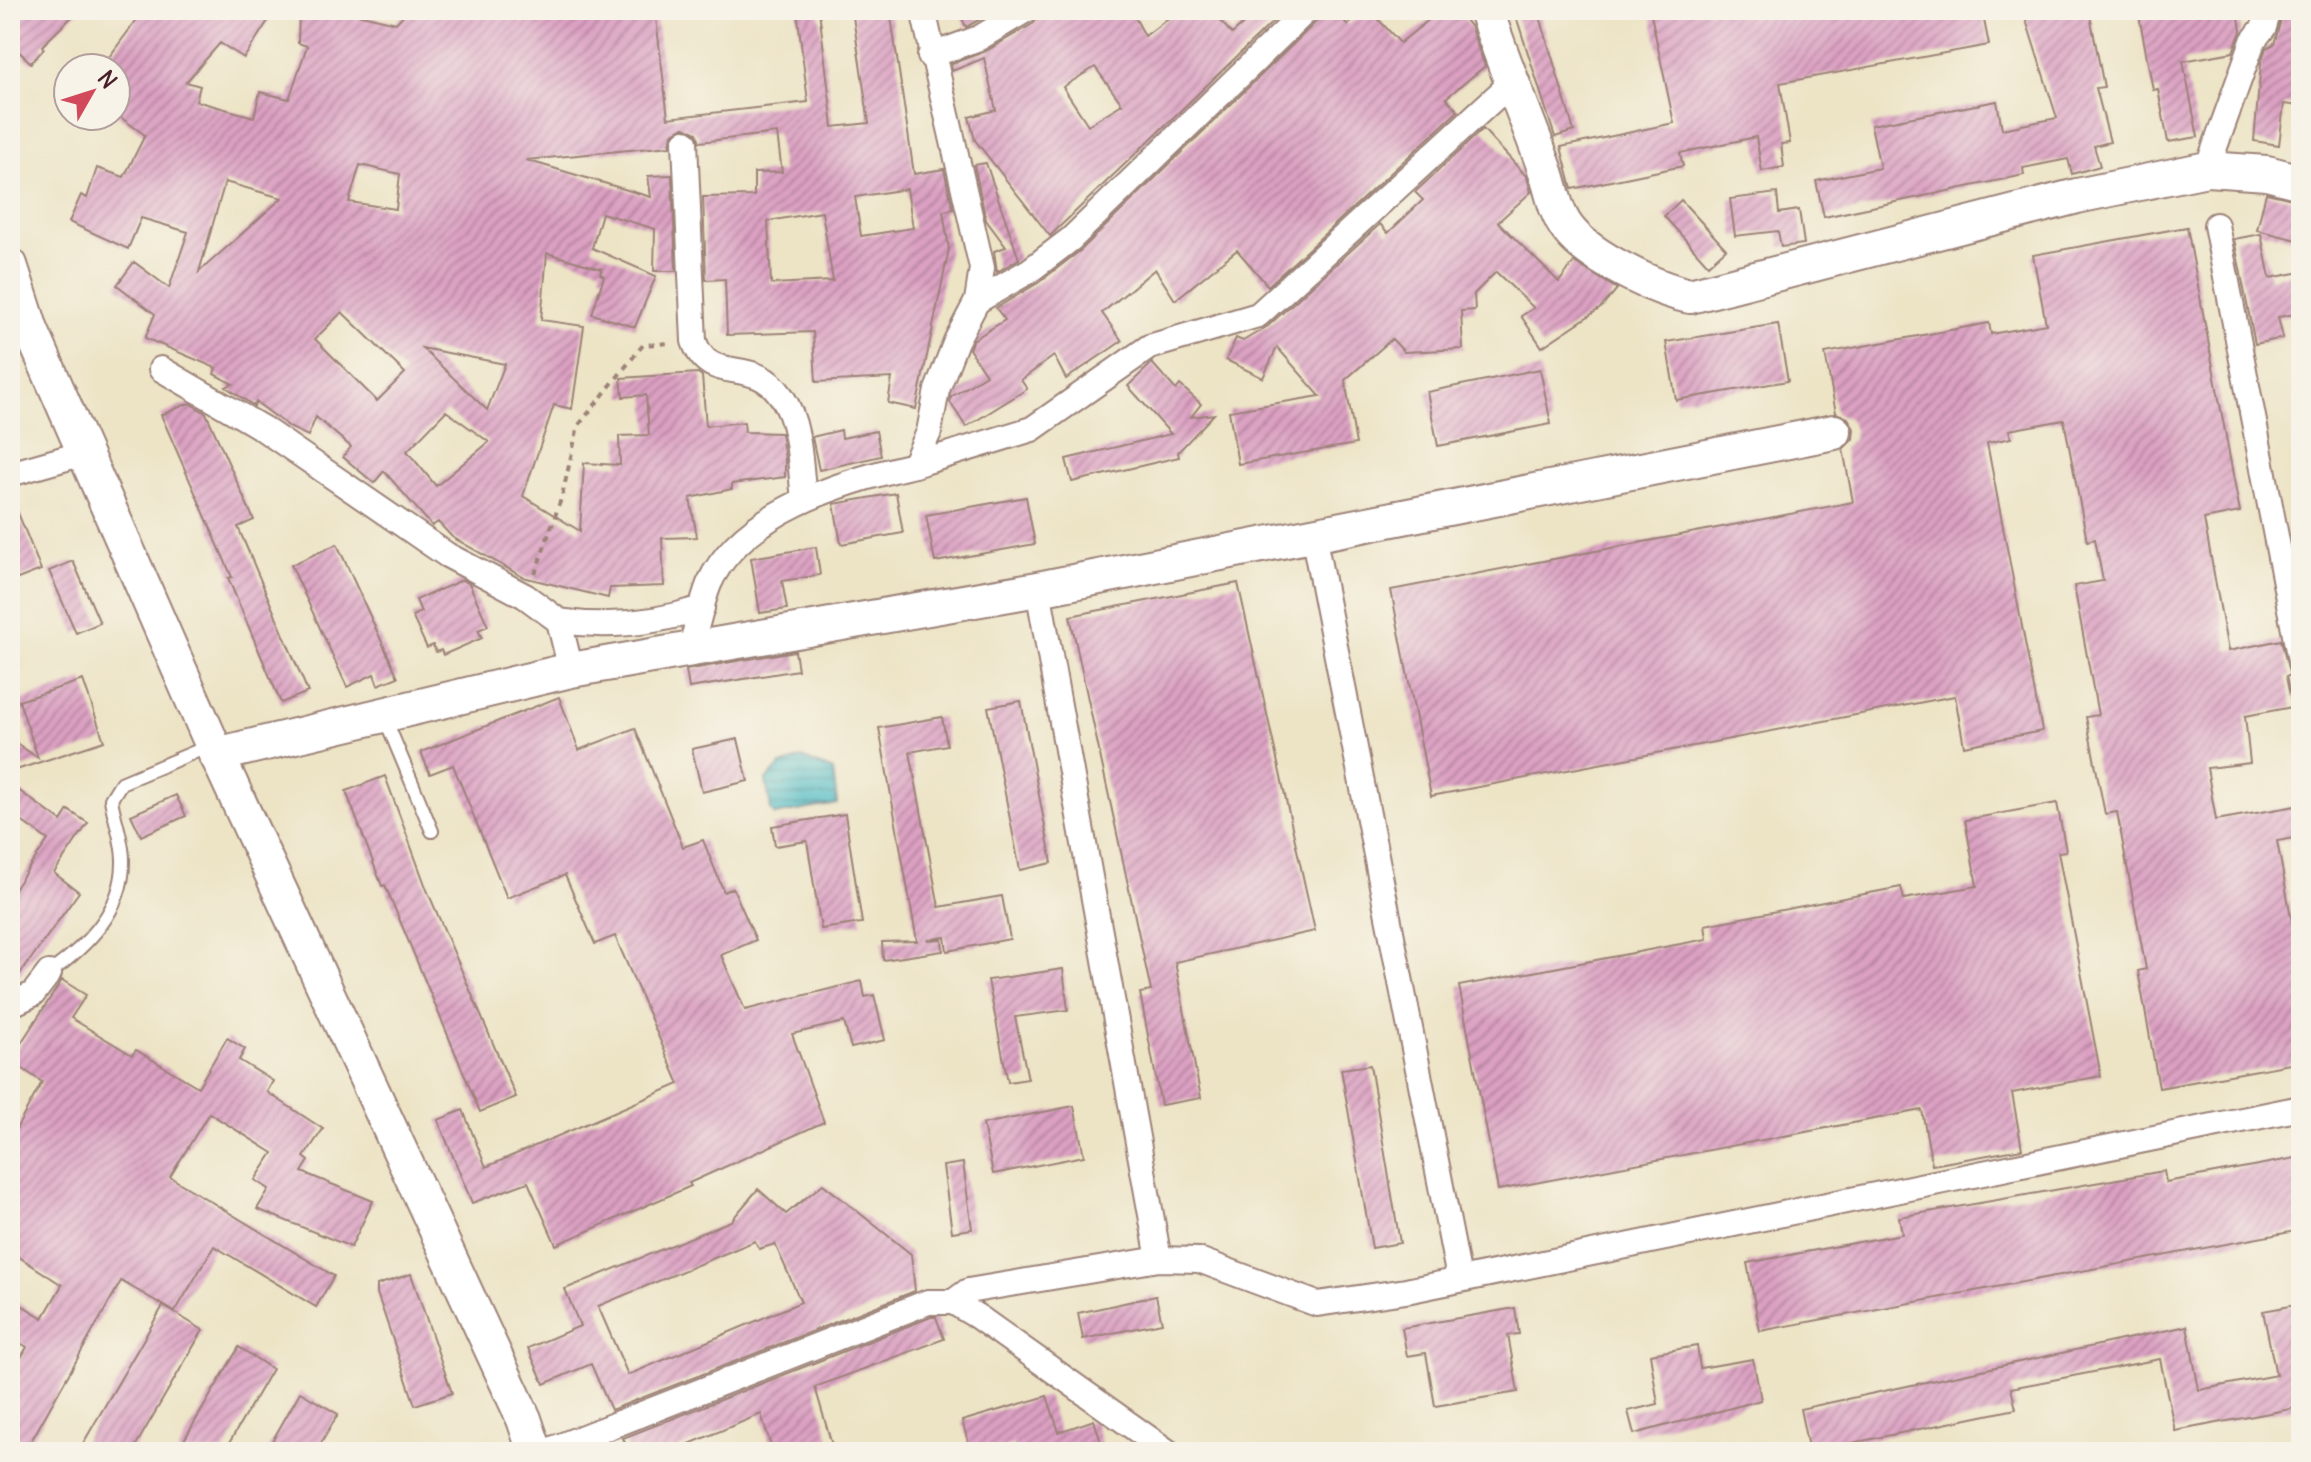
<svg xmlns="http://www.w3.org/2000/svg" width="2311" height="1462" font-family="Delius,sans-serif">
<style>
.water{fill:url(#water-rules);stroke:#4c6d78;stroke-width:2}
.building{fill:url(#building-hatch);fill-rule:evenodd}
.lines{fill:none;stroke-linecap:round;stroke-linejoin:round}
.lane-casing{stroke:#9c8278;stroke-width:16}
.street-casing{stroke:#9c8278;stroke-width:28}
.secondary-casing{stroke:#9c8278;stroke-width:38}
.path{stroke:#9c8278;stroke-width:4;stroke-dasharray:6 6;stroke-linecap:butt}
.lane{stroke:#fff;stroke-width:12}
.street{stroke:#fff;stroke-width:24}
.secondary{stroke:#fff;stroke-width:34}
</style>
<defs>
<pattern id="water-rules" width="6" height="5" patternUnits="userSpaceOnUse" patternTransform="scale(2)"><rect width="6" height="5" fill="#4dbbc4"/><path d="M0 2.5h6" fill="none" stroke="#42979f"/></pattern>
<pattern id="building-hatch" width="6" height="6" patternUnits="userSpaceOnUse" patternTransform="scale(2)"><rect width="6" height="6" fill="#dba0c2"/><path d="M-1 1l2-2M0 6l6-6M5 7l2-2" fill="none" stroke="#b4829e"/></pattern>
</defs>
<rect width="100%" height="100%" fill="#f7f3e8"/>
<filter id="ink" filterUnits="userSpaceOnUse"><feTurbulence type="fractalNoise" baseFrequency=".0125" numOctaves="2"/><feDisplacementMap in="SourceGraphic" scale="16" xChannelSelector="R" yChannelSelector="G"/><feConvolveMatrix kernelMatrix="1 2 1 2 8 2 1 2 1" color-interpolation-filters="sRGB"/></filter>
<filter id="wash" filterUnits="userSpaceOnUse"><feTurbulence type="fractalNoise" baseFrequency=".006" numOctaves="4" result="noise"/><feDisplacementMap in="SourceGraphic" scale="32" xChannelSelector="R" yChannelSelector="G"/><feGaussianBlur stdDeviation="1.8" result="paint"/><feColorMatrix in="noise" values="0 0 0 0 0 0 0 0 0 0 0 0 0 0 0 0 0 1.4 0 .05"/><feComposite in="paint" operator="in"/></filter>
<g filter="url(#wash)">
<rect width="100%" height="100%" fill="#ede4c6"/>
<path class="water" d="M 802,758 L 833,771 L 837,804 L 775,815 L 771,810 L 766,780 L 781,765 Z"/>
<g id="blocks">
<g class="building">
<path d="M 10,10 L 79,10 L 42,46 L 44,49 L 31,63 L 10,43 Z"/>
<path d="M 144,10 L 275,10 L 244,58 L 220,43 L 186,82 L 200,86 L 196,101 L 254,117 L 260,92 L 289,99 L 307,46 L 298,43 L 299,10 L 340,10 L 396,23 L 408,10 L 655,10 L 668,118 L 808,102 L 797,10 L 819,10 L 833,127 L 869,123 L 852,10 L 890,10 L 914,174 L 944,169 L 953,209 L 943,211 L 949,249 L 916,409 L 888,403 L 892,378 L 816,382 L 813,332 L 727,335 L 725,279 L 706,280 L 703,197 L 754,196 L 754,173 L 782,172 L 777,133 L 700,142 L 697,133 L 684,127 L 672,134 L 670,146 L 526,160 L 651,197 L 648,176 L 672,175 L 676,271 L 654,271 L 655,229 L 602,213 L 592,248 L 656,276 L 635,327 L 592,314 L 604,276 L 600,274 L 602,269 L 547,253 L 541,320 L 584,326 L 572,409 L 554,405 L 523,496 L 580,531 L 584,463 L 620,465 L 619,436 L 649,435 L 646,395 L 623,397 L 621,378 L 698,373 L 702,376 L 706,426 L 744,422 L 745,432 L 781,433 L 785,459 L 785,477 L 732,484 L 732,489 L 690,498 L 697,537 L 662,538 L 664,586 L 610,588 L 608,598 L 523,577 L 452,537 L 438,522 L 432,526 L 384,471 L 374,483 L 343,457 L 351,447 L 316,417 L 308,436 L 291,428 L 256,402 L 254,406 L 226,387 L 233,384 L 214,374 L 216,368 L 145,338 L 155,314 L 117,285 L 134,262 L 169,288 L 188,232 L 141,218 L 128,249 L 69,222 L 81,195 L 87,198 L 97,168 L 124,177 L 145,135 L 116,114 L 116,68 L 101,68 ZM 360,165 L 400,174 L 396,209 L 349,202 ZM 225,182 L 282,198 L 199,272 ZM 907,189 L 913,228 L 861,236 L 855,197 ZM 822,212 L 833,281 L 771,284 L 768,221 ZM 342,312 L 405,373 L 377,401 L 315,339 ZM 422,348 L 505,364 L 487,410 ZM 446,411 L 489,442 L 436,486 L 407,451 Z"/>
<path d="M 958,10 L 997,10 L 966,27 Z"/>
<path d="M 1041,10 L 1131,10 L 1145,36 L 1179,10 L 1211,10 L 1232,34 L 1259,10 L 1285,10 L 1050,236 L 975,140 L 969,117 L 996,110 L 984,58 L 952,71 L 951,64 L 986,51 L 1034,23 ZM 1095,67 L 1122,104 L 1088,125 L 1063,87 Z"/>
<path d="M 1322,10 L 1334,10 L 1348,25 L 1365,10 L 1370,10 L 1400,43 L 1441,10 L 1457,10 L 1470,26 L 1485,66 L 1446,98 L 1458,111 L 1268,286 L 1237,250 L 1175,300 L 1155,269 L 1102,313 L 1122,341 L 1066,379 L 1054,356 L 1021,380 L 1027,389 L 966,427 L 950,402 L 951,397 L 986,375 L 969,349 L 973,340 L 1005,320 L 996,308 L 1038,283 L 1081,250 L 1317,21 Z"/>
<path d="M 1514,10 L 1538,10 L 1574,131 L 1555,137 Z"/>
<path d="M 1650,10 L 1982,10 L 1989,45 L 1780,83 L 1790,143 L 1781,144 L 1784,167 L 1762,171 L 1756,137 L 1680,153 L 1683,166 L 1572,189 L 1561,147 L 1674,123 Z"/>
<path d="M 2058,10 L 2089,10 L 2104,87 L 2096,88 L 2110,142 L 2094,146 L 2100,166 L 2072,174 L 2068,159 L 2023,168 L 2024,175 L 1824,217 L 1816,181 L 1880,168 L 1871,125 L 1997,101 L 2002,129 L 2057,118 L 2026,20 Z"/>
<path d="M 2138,10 L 2238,10 L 2241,31 L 2233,52 L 2183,61 L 2198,137 L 2168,142 L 2158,89 L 2153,90 Z"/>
<path d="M 2284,10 L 2301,10 L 2301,106 L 2284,104 L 2279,145 L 2254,141 L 2261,63 L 2266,48 L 2274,44 Z"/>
<path d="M 1483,129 L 1527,177 L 1531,192 L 1498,222 L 1559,282 L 1574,262 L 1617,289 L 1602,307 L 1542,347 L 1521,316 L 1534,308 L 1496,272 L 1474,294 L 1475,310 L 1461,311 L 1463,349 L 1404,352 L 1392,339 L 1345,380 L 1356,444 L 1238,464 L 1229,411 L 1320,396 L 1277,347 L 1263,378 L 1226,360 L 1236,338 L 1243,341 L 1268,326 L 1380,224 L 1388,233 L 1423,200 L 1415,192 Z"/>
<path d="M 986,163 L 1019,259 L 997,272 L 994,251 L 1006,247 L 986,220 L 974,165 Z"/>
<path d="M 1777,193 L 1779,213 L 1799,210 L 1804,244 L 1781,247 L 1778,231 L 1735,236 L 1730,199 Z"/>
<path d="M 2266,193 L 2301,201 L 2301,241 L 2257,230 Z"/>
<path d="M 1681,200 L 1726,249 L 1708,265 L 1664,216 Z"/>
<path d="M 2187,227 L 2240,512 L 2204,519 L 2228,651 L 2281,640 L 2290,676 L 2286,676 L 2292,707 L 2245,716 L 2250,763 L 2207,768 L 2216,820 L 2301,805 L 2301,837 L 2277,841 L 2301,971 L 2301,1062 L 2159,1088 L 2138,971 L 2146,969 L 2117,812 L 2105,814 L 2086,717 L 2098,715 L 2074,586 L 2103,581 L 2095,539 L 2087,541 L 2064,420 L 2009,430 L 2011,438 L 1987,443 L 2042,731 L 1964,746 L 1955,696 L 1431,796 L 1391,590 L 1853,502 L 1843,449 L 1853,439 L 1854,429 L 1848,418 L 1836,413 L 1825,353 L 1989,323 L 1991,334 L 2046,324 L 2033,255 Z"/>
<path d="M 2261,234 L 2270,278 L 2301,272 L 2301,313 L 2278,317 L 2283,338 L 2255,344 L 2234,239 Z"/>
<path d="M 1778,324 L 1788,381 L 1676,400 L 1666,342 Z"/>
<path d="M 1152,363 L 1176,390 L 1180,385 L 1201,404 L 1191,417 L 1214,414 L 1178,452 L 1179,457 L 1072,482 L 1066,459 L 1171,434 L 1128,386 Z"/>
<path d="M 1540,369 L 1551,424 L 1438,446 L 1427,392 Z"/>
<path d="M 189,403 L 206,413 L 254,520 L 238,527 L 308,692 L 281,703 L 228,578 L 232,577 L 161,415 Z"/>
<path d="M 841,430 L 842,438 L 876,431 L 881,456 L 819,470 L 812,437 Z"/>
<path d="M 10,493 L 41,570 L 10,582 Z"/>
<path d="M 896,493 L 903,533 L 841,544 L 834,504 Z"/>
<path d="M 1026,497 L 1035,544 L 935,562 L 926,515 Z"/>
<path d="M 337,544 L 398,677 L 378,685 L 374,674 L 347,687 L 291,565 Z"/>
<path d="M 816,547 L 820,575 L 782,581 L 787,609 L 760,613 L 751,558 Z"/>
<path d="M 73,561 L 100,623 L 76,633 L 49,571 Z"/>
<path d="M 462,580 L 469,583 L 488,626 L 478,630 L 482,638 L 443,655 L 441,650 L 436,652 L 433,645 L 427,648 L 412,616 L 421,612 L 416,600 Z"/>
<path d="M 1238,583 L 1315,931 L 1175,962 L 1201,1098 L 1161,1105 L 1140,993 L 1151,991 L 1070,616 Z"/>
<path d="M 795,651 L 798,670 L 689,688 L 686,670 Z"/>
<path d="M 83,680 L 104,741 L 10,772 L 10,739 L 38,758 L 19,701 Z"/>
<path d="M 559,697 L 579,750 L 635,728 L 683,847 L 703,840 L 724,892 L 733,888 L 756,940 L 721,955 L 745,1010 L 862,981 L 865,997 L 874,995 L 885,1040 L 851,1048 L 844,1022 L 792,1034 L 824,1122 L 689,1183 L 691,1186 L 556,1245 L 528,1182 L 472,1203 L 438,1120 L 463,1110 L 486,1167 L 679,1084 L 615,936 L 595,944 L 565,875 L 507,898 L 453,765 L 430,774 L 421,752 Z"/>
<path d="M 1021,701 L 1052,863 L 1020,870 L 988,707 Z"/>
<path d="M 942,717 L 947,745 L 910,752 L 939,907 L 1002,896 L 1010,939 L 947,951 L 945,937 L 927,940 L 942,939 L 943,951 L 883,960 L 882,942 L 917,941 L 879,728 Z"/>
<path d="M 738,739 L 748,781 L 702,792 L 692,749 Z"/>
<path d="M 385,776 L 427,890 L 516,1097 L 480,1112 L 385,885 L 382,886 L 346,791 Z"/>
<path d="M 10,784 L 61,821 L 68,810 L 88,823 L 54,873 L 79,892 L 10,988 L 10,895 L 48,840 L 10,813 Z"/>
<path d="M 176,795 L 186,816 L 141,836 L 131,815 Z"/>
<path d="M 2057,803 L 2066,851 L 2058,852 L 2101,1076 L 2012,1093 L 2022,1149 L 1932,1165 L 1922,1110 L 1498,1190 L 1459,986 L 1707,939 L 1705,925 L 1901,887 L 1904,899 L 1977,886 L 1965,820 Z"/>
<path d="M 845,814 L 862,923 L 821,929 L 807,841 L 775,846 L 772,826 Z"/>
<path d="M 1063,969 L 1068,1010 L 1015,1017 L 1028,1079 L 1008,1082 L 988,980 Z"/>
<path d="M 62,980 L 86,995 L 71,1018 L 132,1055 L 136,1050 L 198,1087 L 227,1038 L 245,1049 L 239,1060 L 273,1081 L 267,1092 L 323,1129 L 304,1157 L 309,1161 L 302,1172 L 373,1201 L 351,1247 L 257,1209 L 269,1189 L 255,1180 L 273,1153 L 209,1113 L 170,1177 L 334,1276 L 316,1307 L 214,1246 L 175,1312 L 121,1281 L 25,1452 L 10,1452 L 10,1377 L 27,1347 L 10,1337 L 10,1298 L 43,1318 L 62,1285 L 10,1251 L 10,1140 L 42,1082 L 10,1060 Z"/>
<path d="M 1370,1065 L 1400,1243 L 1372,1248 L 1341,1069 Z"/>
<path d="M 1074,1106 L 1084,1156 L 993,1174 L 983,1124 Z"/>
<path d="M 2301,1157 L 2301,1230 L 1760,1331 L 1747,1263 L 1902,1234 L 1899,1217 L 2164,1171 L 2166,1182 Z"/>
<path d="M 963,1163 L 972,1229 L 952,1232 L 943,1166 Z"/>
<path d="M 823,1184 L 911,1254 L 915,1291 L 611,1410 L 591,1364 L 544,1384 L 528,1348 L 580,1326 L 565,1289 L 731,1221 L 758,1189 L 786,1214 ZM 755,1241 L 759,1249 L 775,1244 L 801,1302 L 628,1375 L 598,1306 Z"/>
<path d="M 411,1274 L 452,1393 L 415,1405 L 377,1293 L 377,1285 Z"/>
<path d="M 1156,1296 L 1162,1323 L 1083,1339 L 1078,1313 Z"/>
<path d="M 2301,1304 L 2301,1407 L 2175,1431 L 2160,1359 L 2011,1388 L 2016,1409 L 1809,1452 L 1800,1409 L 2187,1326 L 2199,1390 L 2276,1375 L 2263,1311 Z"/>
<path d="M 163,1306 L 203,1330 L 132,1452 L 78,1452 Z"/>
<path d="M 1515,1308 L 1519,1334 L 1508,1335 L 1518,1392 L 1435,1406 L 1426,1353 L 1407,1356 L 1402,1328 Z"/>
<path d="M 931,1317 L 936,1317 L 944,1339 L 815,1387 L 834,1452 L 773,1452 L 761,1414 L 670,1452 L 629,1452 L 623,1438 Z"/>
<path d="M 1697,1346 L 1700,1368 L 1753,1359 L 1761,1400 L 1634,1434 L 1628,1411 L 1658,1404 L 1650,1354 Z"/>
<path d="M 239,1347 L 272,1369 L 224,1452 L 177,1452 Z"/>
<path d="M 300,1392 L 338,1414 L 316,1452 L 266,1452 Z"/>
<path d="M 1047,1396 L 1059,1432 L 1094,1420 L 1104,1452 L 1010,1452 L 1016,1444 L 990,1452 L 971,1452 L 962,1421 Z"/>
</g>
</g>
</g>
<g filter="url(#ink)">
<use href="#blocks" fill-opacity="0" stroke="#9c8278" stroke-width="2"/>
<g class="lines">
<defs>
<g id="lane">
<path d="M 384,716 L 432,831"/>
<path d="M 49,973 C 87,946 124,910 123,860 C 123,840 114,819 111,799 L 121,783 L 209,746"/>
</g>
<g id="street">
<path d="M 923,10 L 982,268 L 977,301 L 956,341 L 937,390 L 929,432 L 914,465 L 1032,429 L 1149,347 L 1258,315 L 1510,84"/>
<path d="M 930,56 L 979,38 L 1026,10"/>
<path d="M 685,142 L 694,341 C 710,388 753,353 782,397 C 801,425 800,467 804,500"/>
<path d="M 2207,169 L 2253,41 L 2264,27 L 2269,10"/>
<path d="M 2216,225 L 2301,666"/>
<path d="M 977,301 L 1029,271 L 1071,239 L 1307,10"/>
<path d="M 161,369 L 262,428 L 447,555 L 525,596 L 559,621 L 571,670"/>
<path d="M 10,474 L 84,453"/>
<path d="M 1313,534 L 1459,1278"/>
<path d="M 1038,589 L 1159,1259"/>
<path d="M 559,621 C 607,628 656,623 702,608"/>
<path d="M 690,649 C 697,628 701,604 709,584 C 741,512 844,481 914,465"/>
<path d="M 10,1005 L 33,994 L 49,973"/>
<path d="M 953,1302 L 968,1291 L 1159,1259 L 1199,1260 L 1317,1304 L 1406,1291 L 2301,1108"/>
<path d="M 545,1452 L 928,1302 L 953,1302 L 978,1317 L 1168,1452"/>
</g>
<g id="secondary">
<path d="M 1486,10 C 1503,63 1525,113 1544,166 C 1552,187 1554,211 1568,229 C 1589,257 1656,289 1690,296 L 2077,196 L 2207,169 L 2267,173 L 2301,182"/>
<path d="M 10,265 L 31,330 L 212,744 L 524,1419 L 535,1452"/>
<path d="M 216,755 L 571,670 L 1038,589 L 1834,432"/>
</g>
</defs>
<use href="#lane" class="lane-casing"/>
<use href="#street" class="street-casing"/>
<use href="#secondary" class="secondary-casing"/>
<path class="path" d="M 535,574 L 562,496 L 578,426 L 643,345 L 672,343"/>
<use href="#lane" class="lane"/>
<use href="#street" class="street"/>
<use href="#secondary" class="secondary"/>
</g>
</g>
<rect width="2311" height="1462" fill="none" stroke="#f7f3e8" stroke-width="40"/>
<g transform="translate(92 92) rotate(51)"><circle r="38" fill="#f7f3e8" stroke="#b29e9c" stroke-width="2"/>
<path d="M0-6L14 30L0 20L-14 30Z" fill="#d1495b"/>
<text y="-12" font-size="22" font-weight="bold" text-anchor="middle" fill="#4a1f2b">N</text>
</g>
</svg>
